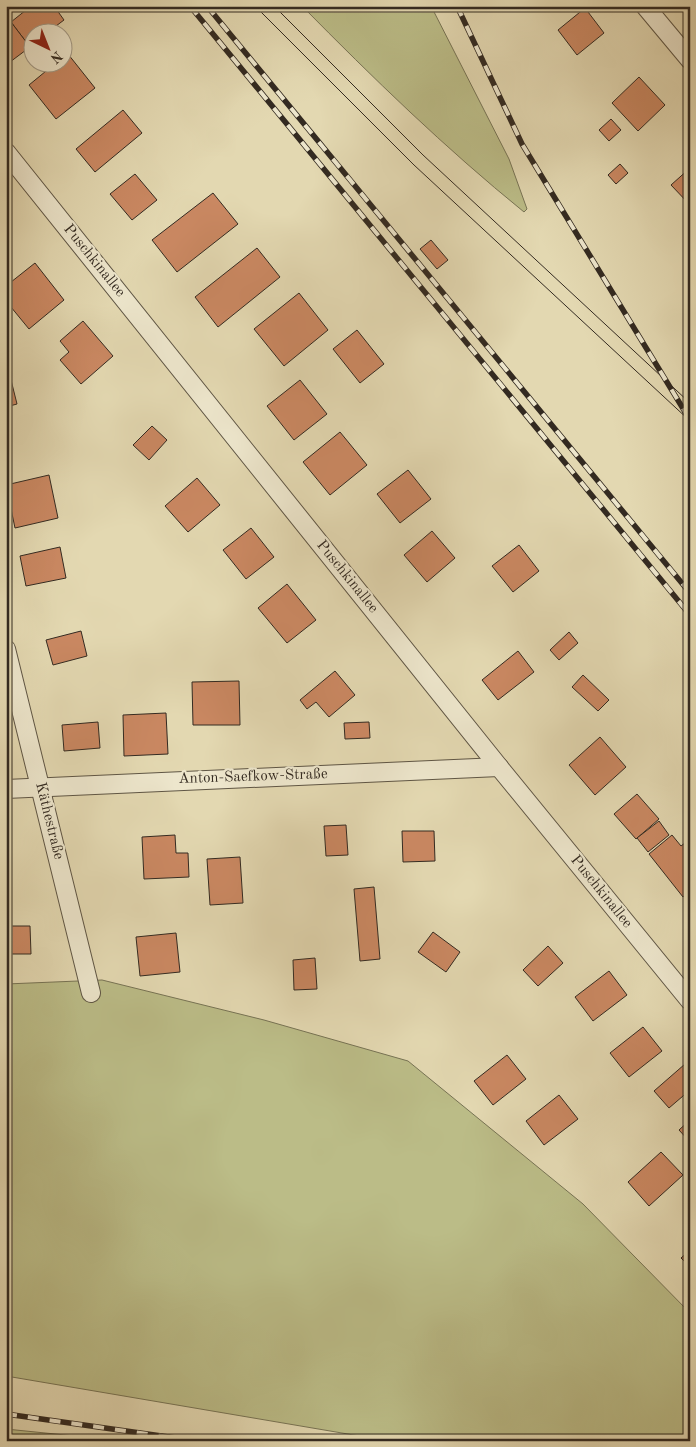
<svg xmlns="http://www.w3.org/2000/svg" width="696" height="1447" font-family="'Old Standard TT',serif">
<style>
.green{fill:#bbbc87;stroke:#777354}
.building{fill:#ca8862;stroke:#332a21}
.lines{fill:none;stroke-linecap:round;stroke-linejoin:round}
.street-casing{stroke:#5f5645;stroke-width:20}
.street{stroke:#ede6cc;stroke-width:18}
.tram{stroke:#332a21;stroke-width:1}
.rail-casing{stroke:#332a21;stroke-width:5.5}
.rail{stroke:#ede6cc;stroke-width:4;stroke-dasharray:11;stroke-linecap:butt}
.labels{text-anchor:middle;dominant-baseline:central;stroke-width:4.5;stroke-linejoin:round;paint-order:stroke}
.street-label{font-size:15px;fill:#332a21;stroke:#ede6cc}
</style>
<rect width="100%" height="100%" fill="#e3d8b1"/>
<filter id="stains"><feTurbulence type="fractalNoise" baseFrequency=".004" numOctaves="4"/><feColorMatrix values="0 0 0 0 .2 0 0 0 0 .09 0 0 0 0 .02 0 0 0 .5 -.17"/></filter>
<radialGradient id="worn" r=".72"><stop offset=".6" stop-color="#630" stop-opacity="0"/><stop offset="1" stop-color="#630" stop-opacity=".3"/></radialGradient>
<g class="green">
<path d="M 302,6 L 431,6 L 509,159 L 527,209 L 524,212 C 445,148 373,78 302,6 Z"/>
<path d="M 102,980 L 264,1020 L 408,1061 L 583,1204 L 690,1313 L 690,1441 L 389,1441 L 6,1376 L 6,984 Z"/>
<path d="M 6,1429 L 124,1441 L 6,1441 Z"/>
</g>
<g class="building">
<path d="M 31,6 L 54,6 L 64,20 L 48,32 L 32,32 L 32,44 L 30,47 L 11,22 Z"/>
<path d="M 585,8 L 604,33 L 577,55 L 558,30 Z"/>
<path d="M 11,22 L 30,47 L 6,65 L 6,26 Z"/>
<path d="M 68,54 L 95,88 L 56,119 L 29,85 L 57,62 L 62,62 L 62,58 Z"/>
<path d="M 639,77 L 665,105 L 638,131 L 612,103 Z"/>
<path d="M 123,110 L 142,133 L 95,172 L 76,149 Z"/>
<path d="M 611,119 L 621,130 L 609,141 L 599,130 Z"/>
<path d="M 620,164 L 628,173 L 616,184 L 608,175 Z"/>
<path d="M 690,168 L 690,205 L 671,185 Z"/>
<path d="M 135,174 L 157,200 L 132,220 L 110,194 Z"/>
<path d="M 213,193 L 238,224 L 177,272 L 152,240 Z"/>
<path d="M 431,240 L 448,260 L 437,269 L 420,249 Z"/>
<path d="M 257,248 L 280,277 L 218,327 L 195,297 Z"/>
<path d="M 35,263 L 64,300 L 29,329 L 6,301 L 6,286 Z"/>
<path d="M 299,293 L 328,330 L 284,366 L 254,329 Z"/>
<path d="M 83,321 L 113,356 L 81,384 L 60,360 L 69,352 L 60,341 Z"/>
<path d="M 357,330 L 384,364 L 360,383 L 333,349 Z"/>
<path d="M 6,368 L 8,368 L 17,404 L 6,407 Z"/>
<path d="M 300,380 L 327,414 L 294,440 L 267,406 Z"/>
<path d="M 152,426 L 167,440 L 149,460 L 133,445 Z"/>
<path d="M 340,432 L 367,465 L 330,495 L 303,462 Z"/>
<path d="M 408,470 L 431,499 L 400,523 L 377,494 Z"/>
<path d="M 49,475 L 58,518 L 15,528 L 6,485 Z"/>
<path d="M 197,478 L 220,505 L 188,532 L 165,506 Z"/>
<path d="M 251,528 L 274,557 L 246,579 L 223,550 Z"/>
<path d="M 432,531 L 455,558 L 427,582 L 404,555 Z"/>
<path d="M 519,545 L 539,571 L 513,592 L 492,566 Z"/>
<path d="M 60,547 L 66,578 L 26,586 L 20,556 Z"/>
<path d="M 287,584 L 316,620 L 287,643 L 258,608 Z"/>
<path d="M 81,631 L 87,656 L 53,665 L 46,640 Z"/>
<path d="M 569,632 L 578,643 L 559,660 L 550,650 Z"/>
<path d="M 518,651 L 534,672 L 498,700 L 482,680 Z"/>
<path d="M 335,671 L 355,695 L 329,717 L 316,702 L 307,709 L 300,700 Z"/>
<path d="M 583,675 L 609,700 L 598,711 L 572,687 Z"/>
<path d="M 239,681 L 240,725 L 193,725 L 192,682 Z"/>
<path d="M 166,713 L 168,754 L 124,756 L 123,715 Z"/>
<path d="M 98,722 L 100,748 L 64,751 L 62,725 Z"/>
<path d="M 369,722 L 370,738 L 345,739 L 344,723 Z"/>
<path d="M 600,737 L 626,767 L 595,795 L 569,765 Z"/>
<path d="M 637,794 L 659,819 L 636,839 L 614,814 Z"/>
<path d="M 659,821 L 669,835 L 648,852 L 637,838 Z"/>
<path d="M 346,825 L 348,855 L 326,856 L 324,826 Z"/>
<path d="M 402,831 L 434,831 L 435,861 L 403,862 Z"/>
<path d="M 175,835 L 176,853 L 188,853 L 189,877 L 144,879 L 142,837 Z"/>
<path d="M 672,835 L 681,846 L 690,839 L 690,891 L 683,897 L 649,854 Z"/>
<path d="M 240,857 L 243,903 L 210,905 L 207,859 Z"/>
<path d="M 11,870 L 11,896 L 6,896 L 6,871 Z"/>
<path d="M 374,887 L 380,959 L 360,961 L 354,889 Z"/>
<path d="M 6,926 L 30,926 L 31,954 L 6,954 Z"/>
<path d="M 433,932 L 460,952 L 446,972 L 418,952 Z"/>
<path d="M 176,933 L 180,972 L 140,976 L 136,937 Z"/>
<path d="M 548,946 L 563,963 L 538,986 L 523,970 Z"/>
<path d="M 315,958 L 317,989 L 294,990 L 293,960 Z"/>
<path d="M 609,971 L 627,995 L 593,1021 L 575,997 Z"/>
<path d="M 643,1027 L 662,1051 L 629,1077 L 610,1053 Z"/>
<path d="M 507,1055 L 526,1079 L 493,1105 L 474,1081 Z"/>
<path d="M 685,1064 L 690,1069 L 690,1090 L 669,1108 L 654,1091 Z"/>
<path d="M 559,1095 L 578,1119 L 544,1145 L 526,1121 Z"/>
<path d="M 690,1120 L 690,1142 L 679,1130 Z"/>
<path d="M 661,1152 L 683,1175 L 649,1206 L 628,1182 Z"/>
<path d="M 690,1250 L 690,1267 L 681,1258 Z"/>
</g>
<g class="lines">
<defs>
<g id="street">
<path d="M 645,6 L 690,60"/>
<path d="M 6,152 L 499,767 L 690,1001"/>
<path d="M 6,649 L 91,993"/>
<path d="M 6,789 L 499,767"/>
</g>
</defs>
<use href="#street" class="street-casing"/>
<use href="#street" class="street"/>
<g class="tram">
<path d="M 255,6 L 414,165 L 690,421"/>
<path d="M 274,6 L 423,155 L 690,403"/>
</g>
<defs>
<g id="rail">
<path d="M 190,6 L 690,615"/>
<path d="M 207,6 L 690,593"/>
<path d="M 457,6 L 522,144 L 690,420"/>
<path d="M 6,1414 L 197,1441"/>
</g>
</defs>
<use href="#rail" class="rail-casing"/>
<use href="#rail" class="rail"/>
</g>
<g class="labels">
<g class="street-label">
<text transform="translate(94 261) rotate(51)">Puschkinallee</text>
<text transform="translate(347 577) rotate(51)">Puschkinallee</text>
<text transform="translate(253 777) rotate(-2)">Anton-Saefkow-Straße</text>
<text transform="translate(49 821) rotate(76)">Käthestraße</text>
<text transform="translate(601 892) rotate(51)">Puschkinallee</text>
</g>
</g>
<rect width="696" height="1447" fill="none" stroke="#e3d8b1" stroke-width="25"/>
<rect x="8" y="8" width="681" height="1432" fill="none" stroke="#332a21" stroke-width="2.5"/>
<rect x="12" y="12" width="671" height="1422" fill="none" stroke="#332a21"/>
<g transform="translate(48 48) rotate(137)"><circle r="24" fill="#ede6cc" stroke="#a39b88"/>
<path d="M0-4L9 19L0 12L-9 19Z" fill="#8f2418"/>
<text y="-8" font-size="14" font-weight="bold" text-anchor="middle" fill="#332a21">N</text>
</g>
<rect width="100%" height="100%" filter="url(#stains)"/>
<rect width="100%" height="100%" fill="url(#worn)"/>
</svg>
